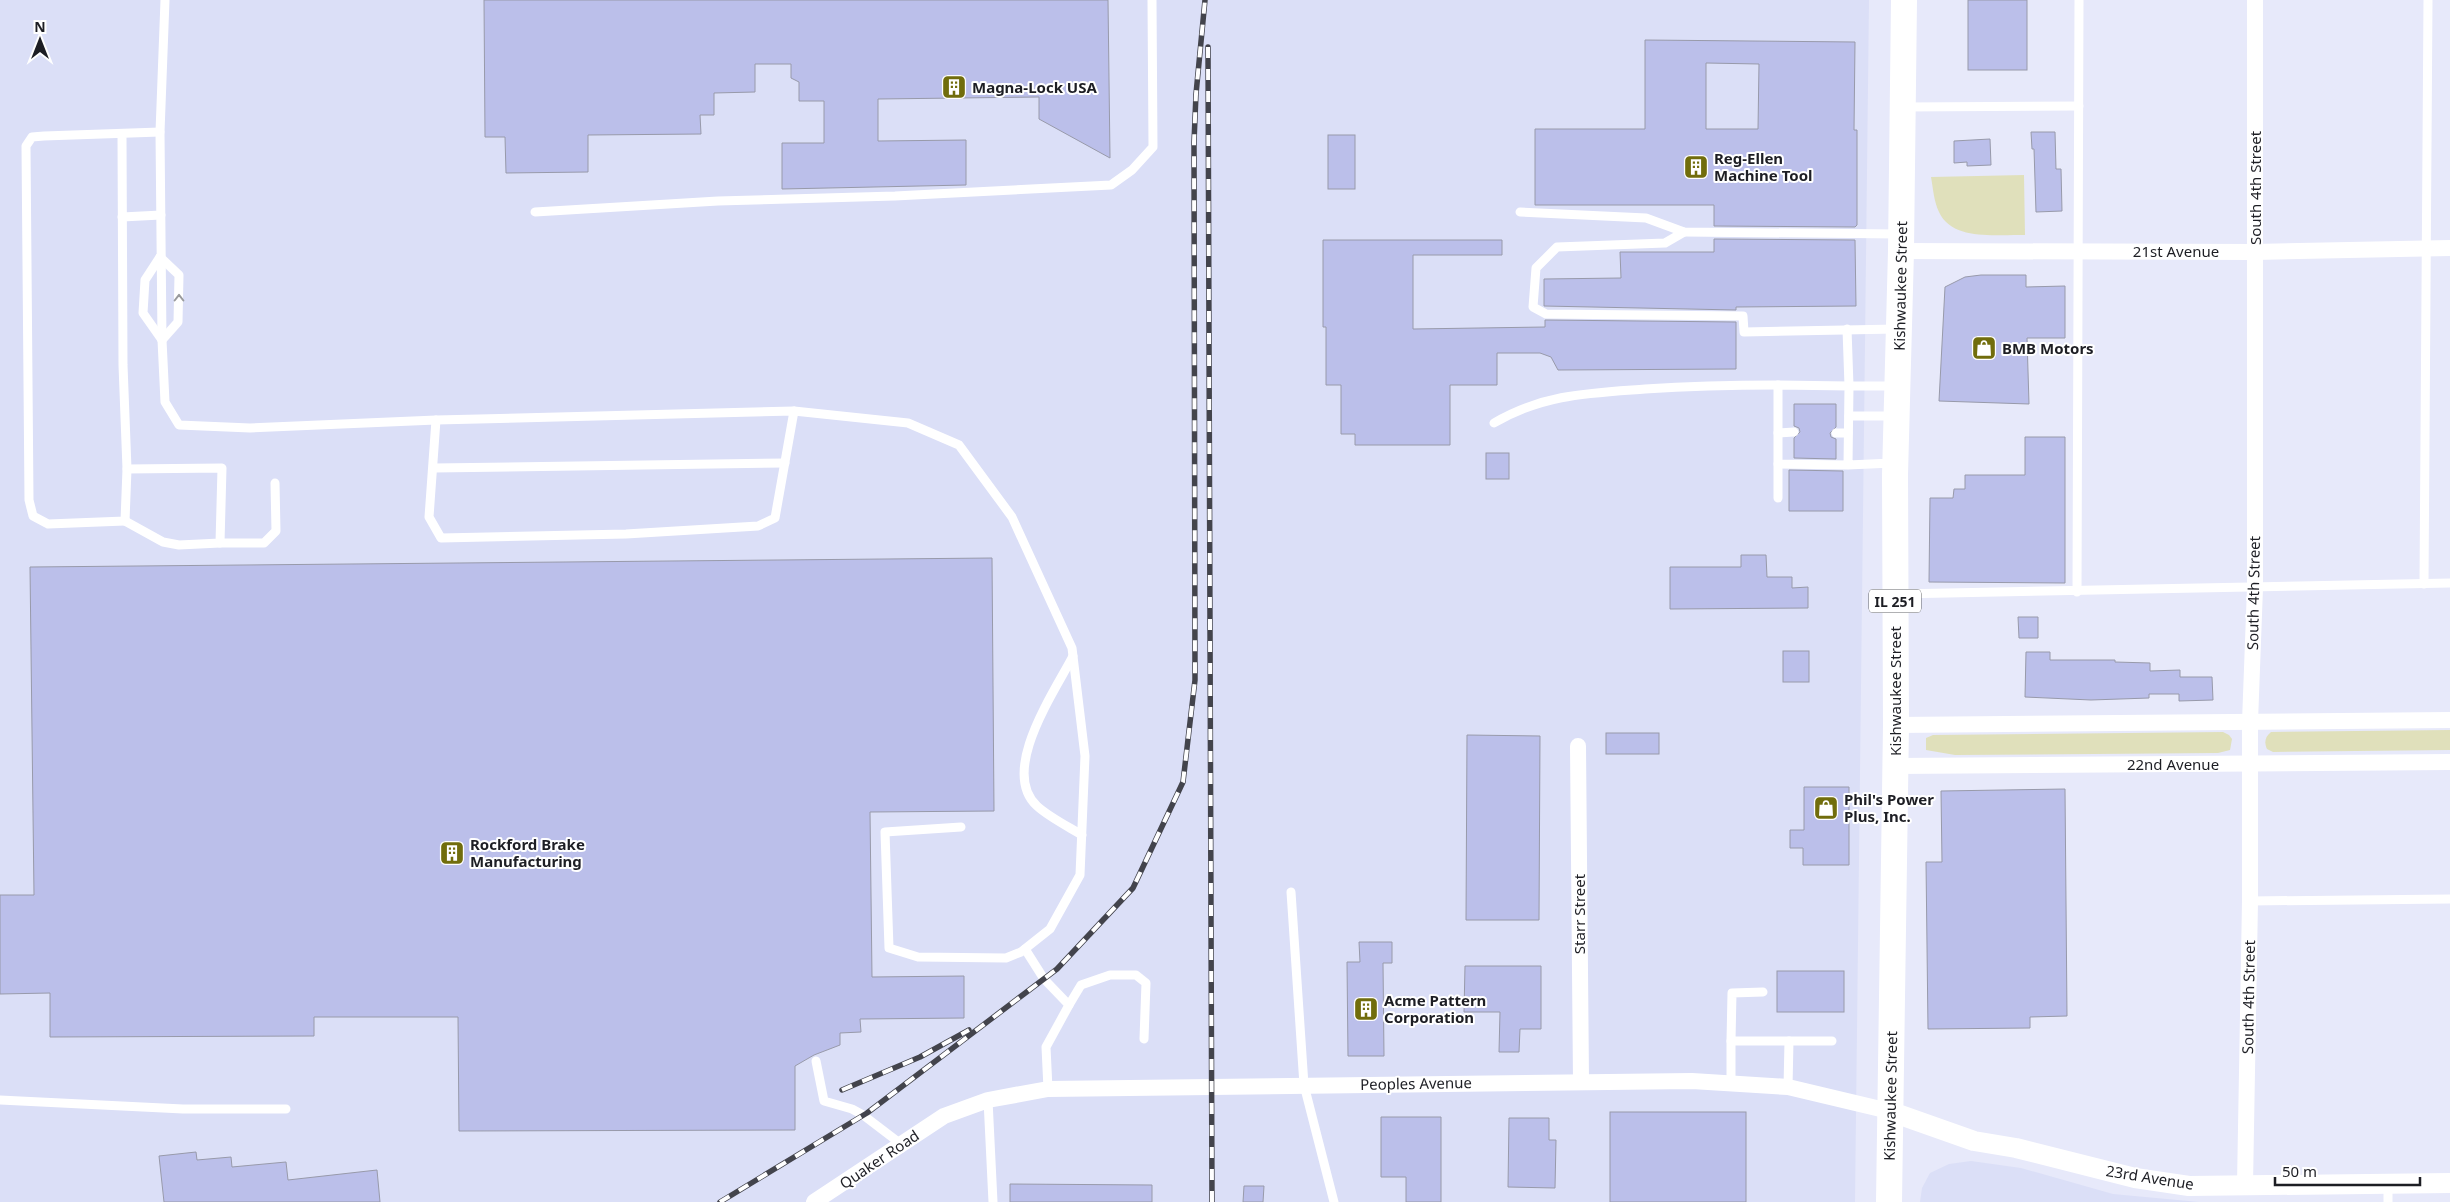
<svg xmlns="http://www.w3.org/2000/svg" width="2450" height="1202" font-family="'Noto Sans',sans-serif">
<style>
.built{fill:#dbdff7}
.green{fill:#e0e0bb}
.building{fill:#bbbfea;stroke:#989aaa;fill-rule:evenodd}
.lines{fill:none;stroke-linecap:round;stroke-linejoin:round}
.service{stroke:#fff;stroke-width:9}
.minor{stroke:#fff;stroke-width:16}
.tertiary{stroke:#fff;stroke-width:20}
.primary{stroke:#fff;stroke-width:26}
.rail-casing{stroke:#43444c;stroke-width:5.5}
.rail{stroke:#fff;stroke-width:4;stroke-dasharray:11;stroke-linecap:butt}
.oneway{stroke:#999a9c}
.labels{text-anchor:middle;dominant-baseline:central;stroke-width:4;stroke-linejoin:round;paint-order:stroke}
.shield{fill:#fff;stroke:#616266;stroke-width:1}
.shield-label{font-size:14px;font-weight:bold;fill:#1d1e24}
.poi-label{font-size:15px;font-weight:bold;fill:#1d1e24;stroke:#fff;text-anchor:start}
.street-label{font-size:15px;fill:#1d1e24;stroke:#fff}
</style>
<rect width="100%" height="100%" fill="#e7e9fa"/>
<g class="built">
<path d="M 0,0 L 1869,0 L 1855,1202 L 0,1202 Z"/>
<path d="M 1971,1161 L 2021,1168 L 2113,1194 L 2199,1202 L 1920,1202 L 1922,1188 L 1930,1173 L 1949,1164 Z"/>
</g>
<g class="green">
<path d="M 2024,175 L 2025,235 C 1998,234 1953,242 1939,212 C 1934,202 1933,188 1931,177 Z"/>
<path d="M 2450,730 L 2450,750 L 2273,752 L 2267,749 C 2264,742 2265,737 2271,732 Z"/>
<path d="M 2223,732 L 2229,735 L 2232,739 L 2230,750 L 2218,753 L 1955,755 L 1926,750 L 1926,738 L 1933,735 Z"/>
</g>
<g class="building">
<path d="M 484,0 L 1108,0 L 1110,158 L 1039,119 L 1039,97 L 878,99 L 878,141 L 966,140 L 966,185 L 782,189 L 782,143 L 824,143 L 824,101 L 799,101 L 799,82 L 791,78 L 791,64 L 755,64 L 755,92 L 714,93 L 714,115 L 700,115 L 701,134 L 588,135 L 588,172 L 506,173 L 505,137 L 485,137 Z"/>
<rect x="1968" y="0" width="59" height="70"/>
<path d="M 1645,40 L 1855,42 L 1854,130 L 1857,130 L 1857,225 L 1855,227 L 1714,226 L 1714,205 L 1535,205 L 1535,129 L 1645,129 ZM 1706,63 L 1759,64 L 1758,129 L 1706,129 Z"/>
<path d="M 2031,132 L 2055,132 L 2056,169 L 2061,169 L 2062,211 L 2036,212 L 2034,149 L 2032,149 Z"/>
<rect x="1328" y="135" width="27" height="54"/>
<path d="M 1990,139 L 1991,165 L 1967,166 L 1967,162 L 1954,163 L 1954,141 Z"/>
<path d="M 1714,239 L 1855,240 L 1856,306 L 1736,307 L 1736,310 L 1544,306 L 1544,279 L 1621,278 L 1620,252 L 1714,252 Z"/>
<path d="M 1323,240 L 1502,240 L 1502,255 L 1413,255 L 1413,329 L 1545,327 L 1545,320 L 1736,322 L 1736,369 L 1558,370 L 1551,357 L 1540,353 L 1497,353 L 1497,385 L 1450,385 L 1450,445 L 1355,445 L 1355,434 L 1341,434 L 1341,385 L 1326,385 L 1326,327 L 1323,327 Z"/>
<path d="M 1981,275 L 2026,275 L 2026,287 L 2065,286 L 2065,338 L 2027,338 L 2029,404 L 1939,401 L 1945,287 L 1965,277 Z"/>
<path d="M 1794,404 L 1836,404 L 1836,427 L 1830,433 L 1831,437 L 1836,439 L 1836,459 L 1794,458 L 1794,438 L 1800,432 L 1799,428 L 1794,426 Z"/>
<path d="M 2025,437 L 2065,437 L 2065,583 L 1929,582 L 1930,498 L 1953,498 L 1954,489 L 1965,489 L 1965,475 L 2025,475 Z"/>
<rect x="1486" y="453" width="23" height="26"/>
<path d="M 1789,470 L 1843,471 L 1843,511 L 1789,511 Z"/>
<path d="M 1741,555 L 1766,555 L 1767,577 L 1792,577 L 1792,588 L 1808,587 L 1808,608 L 1670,609 L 1670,567 L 1741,567 Z"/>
<path d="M 992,558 L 994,811 L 870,812 L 872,977 L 964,976 L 964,1018 L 860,1019 L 861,1032 L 840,1033 L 840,1045 L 814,1055 L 795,1066 L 795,1130 L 459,1131 L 458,1017 L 314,1017 L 314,1036 L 50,1037 L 50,993 L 0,994 L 0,895 L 34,895 L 30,567 Z"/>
<path d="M 2018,617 L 2038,617 L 2038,638 L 2019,638 Z"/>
<rect x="1783" y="651" width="26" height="31"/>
<path d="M 2026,652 L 2050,652 L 2050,660 L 2115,660 L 2115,662 L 2150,663 L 2150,671 L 2180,670 L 2180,677 L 2212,677 L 2213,700 L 2179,701 L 2179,694 L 2149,694 L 2149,698 L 2091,700 L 2025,697 Z"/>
<rect x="1606" y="733" width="53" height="21"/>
<path d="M 1467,735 L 1540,736 L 1539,920 L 1466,920 Z"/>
<path d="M 1804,787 L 1849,787 L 1849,865 L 1803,865 L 1803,848 L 1790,848 L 1790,830 L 1804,830 Z"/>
<path d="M 2065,789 L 2067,1016 L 2030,1017 L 2030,1028 L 1928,1029 L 1926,862 L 1942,862 L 1941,791 Z"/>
<path d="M 1359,942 L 1392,942 L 1392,963 L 1383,963 L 1384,1056 L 1348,1056 L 1347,962 L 1360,962 Z"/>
<path d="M 1465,966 L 1541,966 L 1541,1029 L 1520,1029 L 1519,1052 L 1499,1052 L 1500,1012 L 1464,1012 Z"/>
<rect x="1777" y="971" width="67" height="41"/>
<rect x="1610" y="1112" width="136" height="90"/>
<path d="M 1381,1117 L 1441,1117 L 1441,1202 L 1406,1202 L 1406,1177 L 1381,1177 Z"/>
<path d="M 1509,1118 L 1549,1118 L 1549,1140 L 1556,1140 L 1555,1188 L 1508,1187 Z"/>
<path d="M 196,1152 L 197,1160 L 231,1157 L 232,1167 L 286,1162 L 288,1180 L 377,1170 L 380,1202 L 164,1202 L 159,1156 Z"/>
<path d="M 1010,1184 L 1152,1185 L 1152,1202 L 1010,1202 Z"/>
<path d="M 1244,1186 L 1264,1186 L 1263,1202 L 1243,1202 Z"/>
</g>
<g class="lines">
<g class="service">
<path d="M 165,0 L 160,132 L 162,340 L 165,402 L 179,425 L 250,428 L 436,420 L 794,411 L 908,423 L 959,445 L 1012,517 L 1072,648 L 1085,756 L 1080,875 L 1050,929 L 1021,952 L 1006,958 L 918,957 L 889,948 L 885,832 L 961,827"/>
<path d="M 1904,107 L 2079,106"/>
<path d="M 122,135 L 123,365 L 127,469 L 125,521 L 48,524 L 33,516 L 29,500 L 26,146 L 32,137 L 44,136 L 160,132"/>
<path d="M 535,212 L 718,201 L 895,196 L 1111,185 L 1132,170 L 1153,147 L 1152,0"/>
<path d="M 1520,212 L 1646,218 L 1684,232 L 1899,234"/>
<path d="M 122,217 L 161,215"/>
<path d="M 1684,232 L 1665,243 L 1557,247 L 1536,268 L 1533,307 L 1546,314 L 1743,316 L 1744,332 L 1897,329"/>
<path d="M 160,257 L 179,275 L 178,322 L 162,340"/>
<path d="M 160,257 L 145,280 L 143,313 L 162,340"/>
<path d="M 1847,329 L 1849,386 L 1895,386"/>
<path d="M 1849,416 L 1893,416"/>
<path d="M 436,420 L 429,517 L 441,538 L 626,534 L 758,526 L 775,518 L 794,411"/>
<path d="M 1494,423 C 1543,394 1590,393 1645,389 C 1690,386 1734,385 1778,385"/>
<path d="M 1778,433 L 1794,432"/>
<path d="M 1836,433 L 1848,433"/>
<path d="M 1778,464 L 1778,498"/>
<path d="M 1848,465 L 1849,386 L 1778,385 L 1778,464 L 1848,465 L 1892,463"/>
<path d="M 434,468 L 785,463"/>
<path d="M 125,521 L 163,542 L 179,545 L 220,543 L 222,468 L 127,469"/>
<path d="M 220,543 L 264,543 L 276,531 L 275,483"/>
<path d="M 2424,584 L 2428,0"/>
<path d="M 2077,592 L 2079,0"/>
<path d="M 1898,594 L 2450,583"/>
<path d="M 1073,656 C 1055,691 999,771 1037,806 C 1049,817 1067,826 1082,835"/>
<path d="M 1291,892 L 1304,1085 L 1334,1202"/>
<path d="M 2250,901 L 2450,899"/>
<path d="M 1025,949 L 1044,979 L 1069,1005 L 1046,1047 L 1048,1089"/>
<path d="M 1069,1005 L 1081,985 L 1110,975 L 1136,975 L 1146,983 L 1144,1039"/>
<path d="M 1731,1041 L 1732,993 L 1763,992"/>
<path d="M 816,1061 L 824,1101 L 852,1109 L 863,1115 L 901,1144"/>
<path d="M 1731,1083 L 1731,1041 L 1832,1041"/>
<path d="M 1788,1087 L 1789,1041"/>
<path d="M 0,1100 L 183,1109 L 286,1109"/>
<path d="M 988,1100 L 993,1202"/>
<path d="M 2388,1202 L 2388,1184"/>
</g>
<g class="minor">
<path d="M 1901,251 L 2255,252 L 2450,248"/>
<path d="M 1896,725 L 2450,720"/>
<path d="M 1578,746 L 1581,1081"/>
<path d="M 1895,766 L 2450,762"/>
<path d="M 2245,1185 L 2250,901 L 2250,722 L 2255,588 L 2255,0"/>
<path d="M 814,1202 L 944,1116 L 988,1100 L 1048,1089 L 1692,1081 L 1788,1087 L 1889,1111"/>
</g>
<path class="tertiary" d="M 1889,1111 L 1974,1141 L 2016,1148 L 2135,1178 L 2189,1186 L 2450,1183"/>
<path class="primary" d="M 1889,1202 L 1896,725 L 1895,475 L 1901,251 L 1904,0"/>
<defs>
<g id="rail">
<path d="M 1208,47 L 1212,1202"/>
<path d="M 842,1090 L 920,1057 L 969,1030"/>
<path d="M 720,1202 L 867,1113 L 1057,969 L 1133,888 L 1183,782 L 1195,680 L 1194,142 L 1196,94 L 1205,0"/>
</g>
</defs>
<use href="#rail" class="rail-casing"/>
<use href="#rail" class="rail"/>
</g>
<defs><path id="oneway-chevron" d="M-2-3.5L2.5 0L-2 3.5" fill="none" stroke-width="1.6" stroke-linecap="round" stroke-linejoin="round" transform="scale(1.25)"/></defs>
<use class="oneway" href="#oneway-chevron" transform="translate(179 298) rotate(-90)"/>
<defs>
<symbol id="building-square" viewBox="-11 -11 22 22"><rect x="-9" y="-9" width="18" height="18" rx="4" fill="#716d0c" stroke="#fff"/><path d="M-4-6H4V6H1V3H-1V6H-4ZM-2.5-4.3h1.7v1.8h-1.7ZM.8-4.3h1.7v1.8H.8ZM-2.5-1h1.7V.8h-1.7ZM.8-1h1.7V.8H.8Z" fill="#fff"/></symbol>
<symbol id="shop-square" viewBox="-11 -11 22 22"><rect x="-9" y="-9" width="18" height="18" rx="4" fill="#716d0c" stroke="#fff"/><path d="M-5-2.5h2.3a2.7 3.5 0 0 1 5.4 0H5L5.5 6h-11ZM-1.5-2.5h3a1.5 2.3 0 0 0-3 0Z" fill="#fff"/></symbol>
</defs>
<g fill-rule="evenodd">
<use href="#building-square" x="940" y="73" width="28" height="28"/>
<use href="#building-square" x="1682" y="153" width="28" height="28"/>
<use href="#shop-square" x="1970" y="334" width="28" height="28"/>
<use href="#shop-square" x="1812" y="794" width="28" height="28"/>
<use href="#building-square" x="438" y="839" width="28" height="28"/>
<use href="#building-square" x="1352" y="995" width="28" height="28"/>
</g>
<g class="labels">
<rect class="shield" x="1869" y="589.5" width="52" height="23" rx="4"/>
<g class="shield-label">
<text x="1895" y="601">IL 251</text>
</g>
<g class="poi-label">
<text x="972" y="87">Magna-Lock USA</text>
<text x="1714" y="158">Reg-Ellen<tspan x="1714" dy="17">Machine Tool</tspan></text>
<text x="2002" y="348">BMB Motors</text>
<text x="1844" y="799">Phil's Power<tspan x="1844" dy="17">Plus, Inc.</tspan></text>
<text x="470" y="844">Rockford Brake<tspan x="470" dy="17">Manufacturing</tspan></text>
<text x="1384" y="1000">Acme Pattern<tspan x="1384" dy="17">Corporation</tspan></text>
</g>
<g class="street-label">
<text transform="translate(2255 188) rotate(-90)">South 4th Street</text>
<text x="2176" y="251">21st Avenue</text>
<text transform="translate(1900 286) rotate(-89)">Kishwaukee Street</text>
<text transform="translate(2253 593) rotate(-89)">South 4th Street</text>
<text transform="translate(1895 691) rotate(-90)">Kishwaukee Street</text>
<text x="2173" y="764">22nd Avenue</text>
<text transform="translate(1579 914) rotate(-90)">Starr Street</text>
<text transform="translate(2248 997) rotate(-89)">South 4th Street</text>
<text transform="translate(1416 1083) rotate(-1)">Peoples Avenue</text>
<text transform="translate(1890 1096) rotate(-89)">Kishwaukee Street</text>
<text transform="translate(879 1159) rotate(-34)">Quaker Road</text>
<text transform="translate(2150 1177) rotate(9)">23rd Avenue</text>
</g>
</g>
<g transform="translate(40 40)" stroke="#ffffff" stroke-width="4" paint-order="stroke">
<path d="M0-4L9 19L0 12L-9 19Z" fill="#1d1e24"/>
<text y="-8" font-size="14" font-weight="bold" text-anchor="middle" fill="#1d1e24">N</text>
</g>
<path d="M2275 1177v8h145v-8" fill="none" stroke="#1d1e24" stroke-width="2.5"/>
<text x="2282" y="1177" font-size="15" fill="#1d1e24" stroke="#ffffff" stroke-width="4" paint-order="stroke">50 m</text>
</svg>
